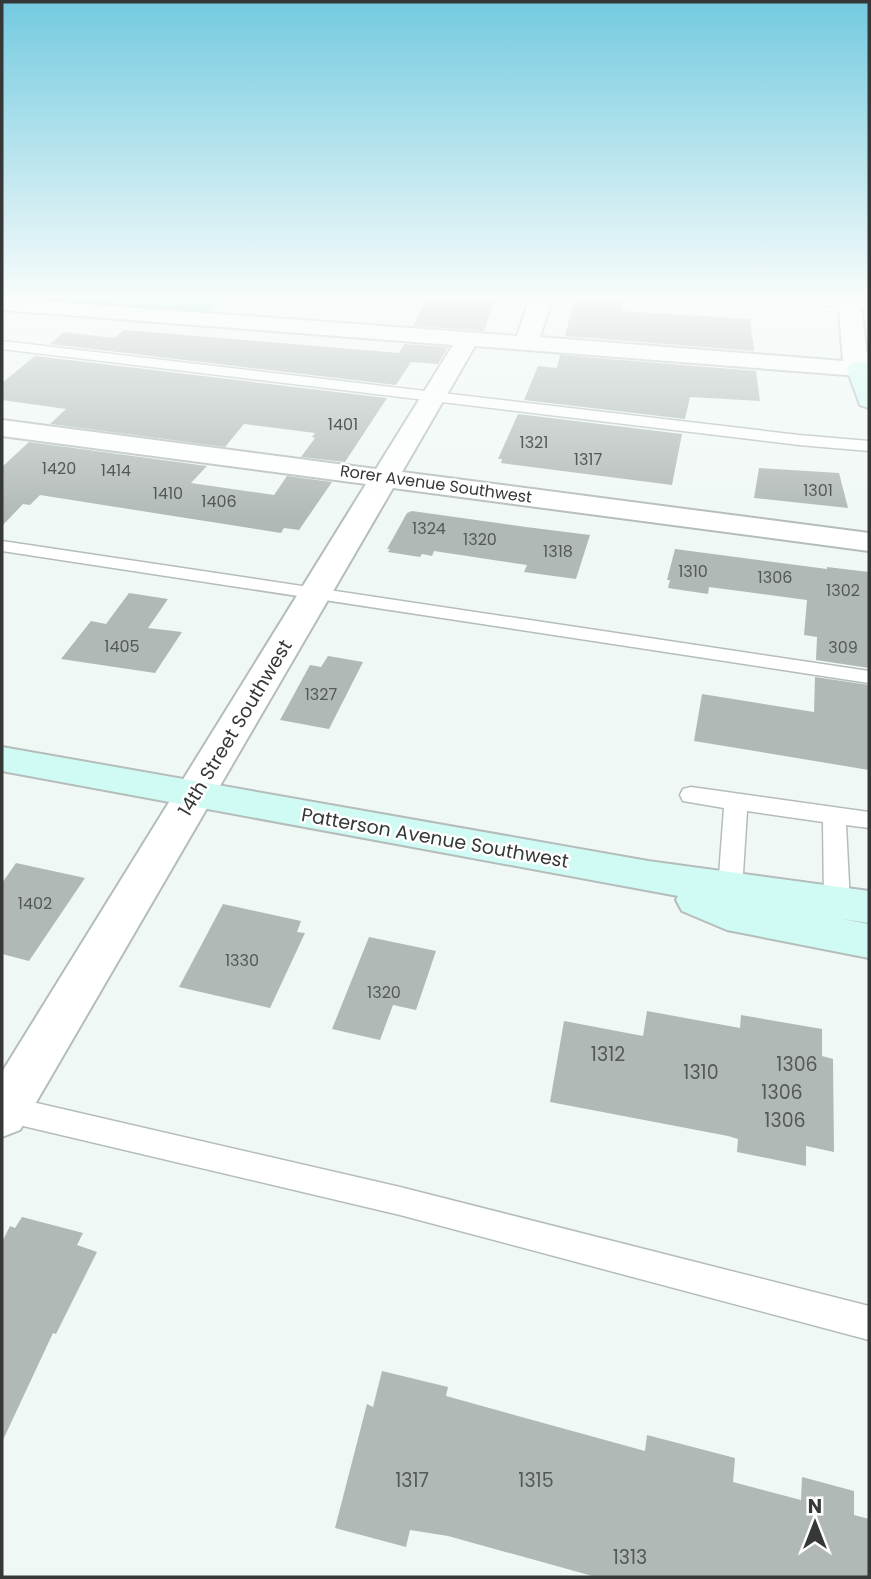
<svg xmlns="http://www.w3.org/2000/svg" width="871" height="1579" font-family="Poppins,sans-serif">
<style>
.green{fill:#95eedb}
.building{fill:#b1b9b7}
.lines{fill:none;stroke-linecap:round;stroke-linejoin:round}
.lane-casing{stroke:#b5bdbb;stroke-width:3}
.street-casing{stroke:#b5bdbb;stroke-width:4}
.secondary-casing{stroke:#b5bdbb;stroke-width:4}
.lane{fill:#fff;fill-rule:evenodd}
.street{fill:#fff;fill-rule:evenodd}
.secondary{fill:#d0fbf4;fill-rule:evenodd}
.labels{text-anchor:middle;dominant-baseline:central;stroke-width:5;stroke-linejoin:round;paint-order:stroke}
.number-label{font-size:16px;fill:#545857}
.far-street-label{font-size:16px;fill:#353837;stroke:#fff}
.street-label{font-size:19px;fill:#353837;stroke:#fff}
.near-number-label{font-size:19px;fill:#545857}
</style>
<rect width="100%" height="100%" fill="#f0f8f6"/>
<path class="green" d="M 2,298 L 222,298 L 211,312 L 12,305 L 2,303 Z"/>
<g class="building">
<path d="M 427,298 L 496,298 L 484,331 L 413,326 Z"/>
<path d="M 575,298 L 624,298 L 622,311 L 750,319 L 754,351 L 565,336 Z"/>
<path d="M 125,330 L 399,353 L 404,344 L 448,347 L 438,364 L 411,362 L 396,385 L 50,344 L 64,332 L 114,338 Z"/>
<path d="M 560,355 L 756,371 L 760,401 L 690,397 L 685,419 L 524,400 L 538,366 L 557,368 Z"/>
<path d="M 35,356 L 387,398 L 345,462 L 301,457 L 315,438 L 312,437 L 315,433 L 244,424 L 225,447 L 50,424 L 66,409 L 2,400 L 2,383 Z"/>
<path d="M 518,414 L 682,434 L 672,485 L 501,463 L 502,459 L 498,459 Z"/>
<path d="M 29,442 L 207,466 L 191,483 L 274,495 L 287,476 L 332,482 L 299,530 L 284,528 L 281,533 L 40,495 L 30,505 L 23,504 L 2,526 L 2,467 Z"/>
<path d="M 759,468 L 839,473 L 848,508 L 754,498 Z"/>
<path d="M 412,511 L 526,527 L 590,535 L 576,579 L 524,572 L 527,565 L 434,551 L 432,556 L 422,554 L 420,557 L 388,552 L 390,549 L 387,549 L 407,513 Z"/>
<path d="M 675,549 L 827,569 L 827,567 L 869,572 L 869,668 L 816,660 L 817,637 L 804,635 L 807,600 L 709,587 L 708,594 L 668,588 L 670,580 L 667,580 Z"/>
<path d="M 129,593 L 168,599 L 148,628 L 182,632 L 155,673 L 61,659 L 91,621 L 106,624 Z"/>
<path d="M 328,656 L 363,662 L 329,729 L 280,720 L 310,665 L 321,667 Z"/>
<path d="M 815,677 L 869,685 L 869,770 L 694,741 L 702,694 L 814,712 Z"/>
<path d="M 16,863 L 85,878 L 29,961 L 2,954 L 2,883 Z"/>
<path d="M 223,904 L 301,921 L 297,932 L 305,933 L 270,1008 L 179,987 Z"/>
<path d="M 369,937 L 436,951 L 416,1010 L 393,1005 L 380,1040 L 332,1029 Z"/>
<path d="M 647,1011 L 740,1028 L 741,1015 L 822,1029 L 822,1056 L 833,1059 L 834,1152 L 806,1146 L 806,1166 L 737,1152 L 738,1139 L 728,1136 L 550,1102 L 564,1021 L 643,1036 Z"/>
<path d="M 22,1217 L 83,1233 L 77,1245 L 97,1252 L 56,1334 L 53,1333 L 2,1442 L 2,1242 L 10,1226 L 15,1228 Z"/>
<path d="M 382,1371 L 448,1387 L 446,1396 L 645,1451 L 647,1435 L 735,1458 L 733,1482 L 801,1500 L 802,1477 L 854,1491 L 854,1515 L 869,1519 L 869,1577 L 596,1577 L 448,1536 L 410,1530 L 406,1547 L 335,1528 L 367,1404 L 373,1407 Z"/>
</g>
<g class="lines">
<defs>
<g id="lane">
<path d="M 783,298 L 869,301 L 869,309 L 789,302 Z"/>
<path d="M 2,341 L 799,435 L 869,441 L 869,451 L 799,445 L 2,349 Z"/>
<path d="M 2,541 L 869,671 L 869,683 L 2,551 Z"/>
<path d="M 691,787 L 869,812 L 869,828 L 846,825 L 850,903 L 846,910 L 837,912 L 828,910 L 824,903 L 823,822 L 747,811 L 742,889 L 739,895 L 730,898 L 721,895 L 718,889 L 724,808 L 683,801 L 680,795 L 683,789 Z"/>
<path d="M 2,1095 L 400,1187 L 869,1306 L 869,1340 L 400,1215 L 2,1121 Z"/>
</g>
<path id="street" d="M 2,298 L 517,336 L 530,298 L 552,298 L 540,337 L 843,361 L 838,298 L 860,298 L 869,372 L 859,376 L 475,346 L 402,472 L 869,533 L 869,551 L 393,488 L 20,1130 L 2,1137 L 2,1072 L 366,484 L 2,436 L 2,420 L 376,469 L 453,345 L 2,310 Z"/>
<g id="secondary">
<path d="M 859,362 L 869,363 L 869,408 L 860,405 L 847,369 L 850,364 Z"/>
<path d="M 2,747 L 648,861 L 869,891 L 869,923 L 842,919 L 869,924 L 869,958 L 727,930 L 682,911 L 676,900 L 678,896 L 2,771 Z"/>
</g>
</defs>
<use href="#lane" class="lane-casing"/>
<use href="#street" class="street-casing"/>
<use href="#secondary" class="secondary-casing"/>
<use href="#lane" class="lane"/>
<use href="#street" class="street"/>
<use href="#secondary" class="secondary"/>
</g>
<linearGradient id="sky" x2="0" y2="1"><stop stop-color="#73cae0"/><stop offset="0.57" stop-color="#f8fcfb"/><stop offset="1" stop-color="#f8fcfb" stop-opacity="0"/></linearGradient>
<rect width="871" height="519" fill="url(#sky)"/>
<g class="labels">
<g class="number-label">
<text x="343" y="424">1401</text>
<text x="534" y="442">1321</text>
<text x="588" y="459">1317</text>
<text x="59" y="468">1420</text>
<text x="116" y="470">1414</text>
<text x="818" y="490">1301</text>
<text x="168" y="493">1410</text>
<text x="219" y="501">1406</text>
<text x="429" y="528">1324</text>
<text x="480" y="539">1320</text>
<text x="558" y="551">1318</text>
<text x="693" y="571">1310</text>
<text x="775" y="577">1306</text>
<text x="843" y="590">1302</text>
<text x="122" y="646">1405</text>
<text x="843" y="647">309</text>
<text x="321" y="694">1327</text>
<text x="35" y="903">1402</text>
<text x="242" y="960">1330</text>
<text x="384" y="992">1320</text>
</g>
<g class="far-street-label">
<text transform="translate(436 484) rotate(8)">Rorer Avenue Southwest</text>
</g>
<g class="street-label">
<text transform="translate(235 728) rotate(-59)">14th Street Southwest</text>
<text transform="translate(435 838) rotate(10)">Patterson Avenue Southwest</text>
</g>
<g class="near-number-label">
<text x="608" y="1054">1312</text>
<text x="797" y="1064">1306</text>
<text x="701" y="1072">1310</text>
<text x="782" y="1092">1306</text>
<text x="785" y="1120">1306</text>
<text x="412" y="1480">1317</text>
<text x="536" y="1480">1315</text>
<text x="630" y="1557">1313</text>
</g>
</g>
<rect width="871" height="1579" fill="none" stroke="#353837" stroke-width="7"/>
<g transform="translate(815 1523)" stroke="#ffffff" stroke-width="5" paint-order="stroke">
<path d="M0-5L12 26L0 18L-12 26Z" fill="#353837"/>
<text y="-10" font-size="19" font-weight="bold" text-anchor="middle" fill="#353837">N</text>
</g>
</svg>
